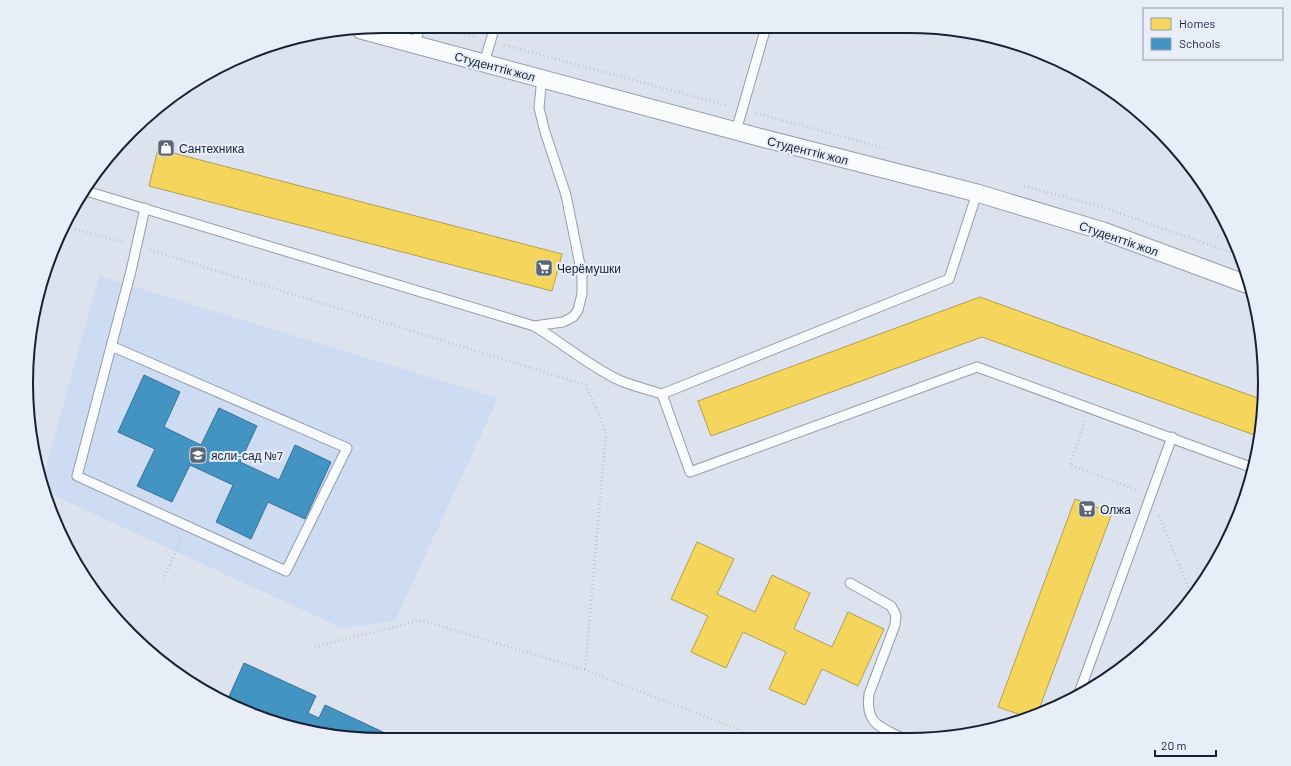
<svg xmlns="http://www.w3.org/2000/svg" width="1291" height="766" font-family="Barlow,sans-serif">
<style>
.built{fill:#cddcf3}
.homes{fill:#f6d55c;stroke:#b39f50}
.schools{fill:#4393c3;stroke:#367198}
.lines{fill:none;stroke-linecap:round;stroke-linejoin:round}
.service-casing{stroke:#949daa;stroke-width:11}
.minor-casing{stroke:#949daa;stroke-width:19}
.path{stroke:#c0c5ca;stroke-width:2.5;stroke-dasharray:1 3;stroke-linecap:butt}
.service{stroke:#fafbfc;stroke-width:9}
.minor{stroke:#fafbfc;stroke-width:17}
.labels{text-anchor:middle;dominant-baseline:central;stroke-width:4;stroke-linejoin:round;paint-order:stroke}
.street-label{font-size:12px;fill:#162133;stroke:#e8eef8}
.poi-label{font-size:12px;fill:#162133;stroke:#e8eef8;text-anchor:start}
.rim{fill:none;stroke:#162133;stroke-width:2}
</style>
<rect width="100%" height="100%" fill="#dce3ee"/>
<path class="built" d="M 99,276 L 498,398 L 395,621 L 342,628 L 44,491 L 42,482 Z"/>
<g class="homes">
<path d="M 158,149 L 562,254 L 552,291 L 149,186 Z"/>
<path d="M 980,297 L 1263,400 L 1260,437 L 982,337 L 711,436 L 698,401 Z"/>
<path d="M 1075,499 L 1112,513 L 1038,712 L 1027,717 L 998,707 Z"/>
<path d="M 697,542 L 734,559 L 717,594 L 755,612 L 772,575 L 810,593 L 794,629 L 832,647 L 848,612 L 884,629 L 858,686 L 822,669 L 805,705 L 769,689 L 786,652 L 743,632 L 726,668 L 691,652 L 708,616 L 671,599 Z"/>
</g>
<g class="schools">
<path d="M 144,375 L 180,392 L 164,427 L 201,445 L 219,408 L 257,426 L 240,462 L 279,480 L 295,445 L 331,462 L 305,519 L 268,502 L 251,539 L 216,522 L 233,485 L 190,465 L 172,502 L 137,486 L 155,449 L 118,432 Z"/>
<path d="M 244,663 L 316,696 L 308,713 L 319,718 L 325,705 L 398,739 L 359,739 L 268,721 L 227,701 Z"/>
</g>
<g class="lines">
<defs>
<g id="service">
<path d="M 415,44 L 420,26"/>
<path d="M 484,63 L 495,26"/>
<path d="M 736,131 L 766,27"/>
<path d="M 86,191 L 534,326 C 563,343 590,367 621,381 C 634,386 649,390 662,394"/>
<path d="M 977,193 L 949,279 L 662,394 L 690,472 L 977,367 L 1253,468"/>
<path d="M 534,326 L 563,322 L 573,317 L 578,310 L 582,294 L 582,275 L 566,195 L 545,132 L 539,108 L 542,78"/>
<path d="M 111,346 L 347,448 L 286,571 L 77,476 L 131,271 L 145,208"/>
<path d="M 850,583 L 891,606 L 896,615 L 895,625 L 869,694 C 865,725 881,727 904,739"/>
<path d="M 1078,696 L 1172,437"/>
</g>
<path id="minor" d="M 361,30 L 762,138 L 977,193 L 1103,231 L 1249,285"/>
</defs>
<use href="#service" class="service-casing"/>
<use href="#minor" class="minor-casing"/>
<g class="path">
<path d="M 434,26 L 477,38"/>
<path d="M 505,45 L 728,106"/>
<path d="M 756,113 L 884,148"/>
<path d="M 1024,186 L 1102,207 L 1241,256"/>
<path d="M 75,229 L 122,242"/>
<path d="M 150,250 L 586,385 L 606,432 L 585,670"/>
<path d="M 1085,421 L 1070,465 L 1137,490"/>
<path d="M 1159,516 L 1192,596"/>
<path d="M 163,580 L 182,538"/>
<path d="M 315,647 L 421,620 L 585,670 L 763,739"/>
</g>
<use href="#service" class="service"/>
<use href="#minor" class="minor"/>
</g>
<defs>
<symbol id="shop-square" viewBox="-11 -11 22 22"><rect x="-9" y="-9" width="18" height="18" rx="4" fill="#5b6574" stroke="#e8eef8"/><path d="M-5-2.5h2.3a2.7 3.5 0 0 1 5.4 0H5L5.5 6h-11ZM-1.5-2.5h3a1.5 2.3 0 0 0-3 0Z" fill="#fff"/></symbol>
<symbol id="supermarket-square" viewBox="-11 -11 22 22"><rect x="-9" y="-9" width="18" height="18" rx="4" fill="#5b6574" stroke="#e8eef8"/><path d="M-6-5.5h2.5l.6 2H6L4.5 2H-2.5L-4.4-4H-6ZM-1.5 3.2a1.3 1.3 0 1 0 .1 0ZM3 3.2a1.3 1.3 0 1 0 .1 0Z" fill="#fff"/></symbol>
<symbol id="school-square" viewBox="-11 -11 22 22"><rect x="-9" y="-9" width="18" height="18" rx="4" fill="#5b6574" stroke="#e8eef8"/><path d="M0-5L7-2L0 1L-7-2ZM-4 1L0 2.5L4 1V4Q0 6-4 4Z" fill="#fff"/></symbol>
</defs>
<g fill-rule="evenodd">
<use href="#shop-square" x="156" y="138" width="20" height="20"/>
<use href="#supermarket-square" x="534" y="258" width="20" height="20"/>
<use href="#school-square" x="188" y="445" width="20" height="20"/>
<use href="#supermarket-square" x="1077" y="499" width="20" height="20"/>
</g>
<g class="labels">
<g class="street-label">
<text transform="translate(495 66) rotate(15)">Студенттік жол</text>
<text transform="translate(808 150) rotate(14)">Студенттік жол</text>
<text transform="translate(1119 238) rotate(19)">Студенттік жол</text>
</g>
<g class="poi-label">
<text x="179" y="148">Сантехника</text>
<text x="557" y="268">Черёмушки</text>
<text x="211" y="455">ясли-сад №7</text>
<text x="1100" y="509">Олжа</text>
</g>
</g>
<path d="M0 0H1291V766H0ZM383 33H908A350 350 0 0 1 1258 383V383A350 350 0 0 1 908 733H383A350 350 0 0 1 33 383V383A350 350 0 0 1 383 33Z" fill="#e8eef8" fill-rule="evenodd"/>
<path class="rim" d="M383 33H908A350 350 0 0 1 1258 383V383A350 350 0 0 1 908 733H383A350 350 0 0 1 33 383V383A350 350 0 0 1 383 33Z"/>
<rect x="1143" y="8" width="140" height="52" fill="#e8eef8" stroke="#949ca9"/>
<rect x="1151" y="18" width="20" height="12" fill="#f6d55c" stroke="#949ca9"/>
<text x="1179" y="28" font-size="12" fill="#162133">Homes</text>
<rect x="1151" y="38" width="20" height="12" fill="#4393c3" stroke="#949ca9"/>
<text x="1179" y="48" font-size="12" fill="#162133">Schools</text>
<path d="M1155 750v6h61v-6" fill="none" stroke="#162133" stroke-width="2"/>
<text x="1161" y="750" font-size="12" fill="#162133" stroke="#e8eef8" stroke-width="3" paint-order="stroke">20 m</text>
</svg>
